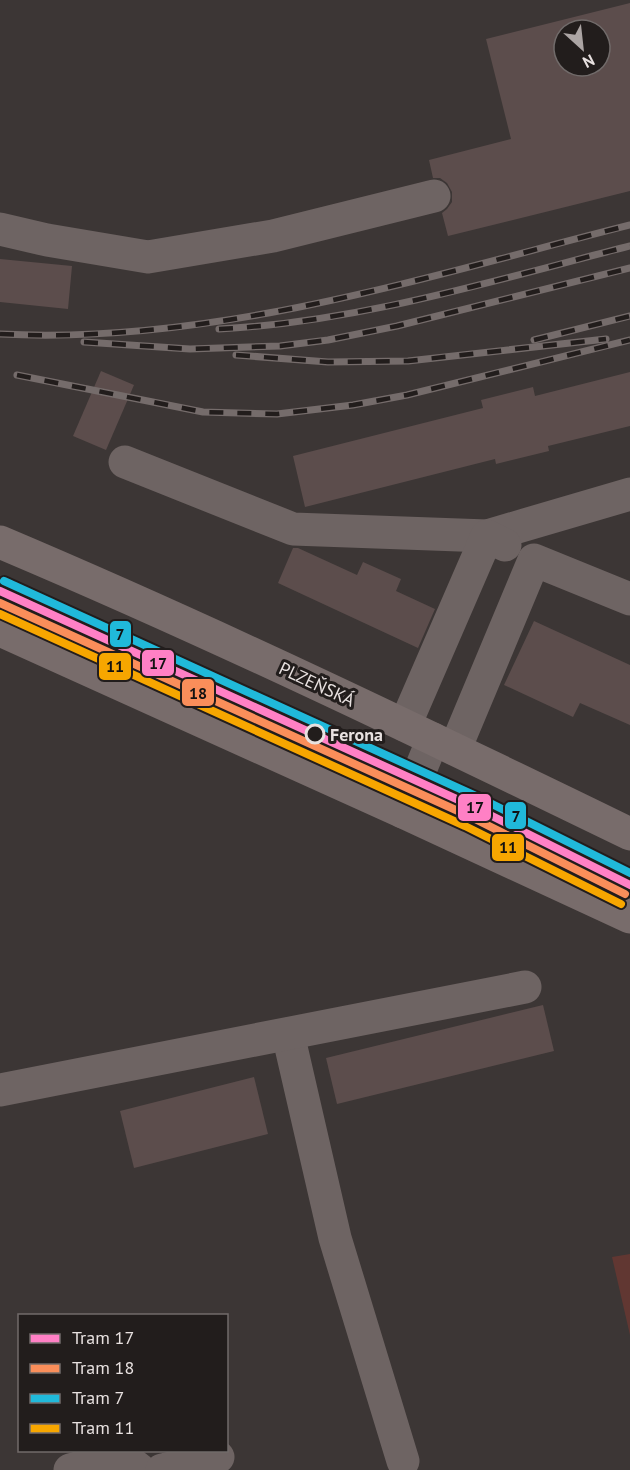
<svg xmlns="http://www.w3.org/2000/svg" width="630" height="1470" font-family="'PT Sans',sans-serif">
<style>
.green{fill:#613732}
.building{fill:#5c4d4c;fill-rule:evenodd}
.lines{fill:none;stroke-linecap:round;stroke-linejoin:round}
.minor{stroke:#6e6463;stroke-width:33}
.major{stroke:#786c6b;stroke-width:33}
.rail-casing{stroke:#756c6b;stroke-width:7}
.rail{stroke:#221d1c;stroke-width:4.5;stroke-dasharray:14;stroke-linecap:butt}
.tram-1-casing{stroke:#221d1c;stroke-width:12}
.tram-2-casing{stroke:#221d1c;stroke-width:12}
.tram-3-casing{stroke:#221d1c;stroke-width:12}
.tram-4-casing{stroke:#221d1c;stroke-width:12}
.tram-1{stroke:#ff80c5;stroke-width:8}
.tram-2{stroke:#fa8e5a;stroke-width:8}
.tram-3{stroke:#20b9da;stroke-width:8}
.tram-4{stroke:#f7a600;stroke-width:8}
.stop-dot{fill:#221d1c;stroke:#e8e1e0;stroke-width:3}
.labels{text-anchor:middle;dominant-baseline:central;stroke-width:6;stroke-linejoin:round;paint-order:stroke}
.street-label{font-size:18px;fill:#e8e1e0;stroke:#221d1c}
.stop-label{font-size:18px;font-weight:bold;fill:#e8e1e0;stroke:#221d1c;text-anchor:start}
.line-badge{stroke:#221d1c;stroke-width:2}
.pale-badge-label{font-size:16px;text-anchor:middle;font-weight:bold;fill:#111}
</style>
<rect width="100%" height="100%" fill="#3c3635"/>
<path class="green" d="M 630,1254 L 630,1335 L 612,1257 Z"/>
<g class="building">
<path d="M 630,3 L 630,191 L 448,236 L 442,213 L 447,209 L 452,202 L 452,192 L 447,183 L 440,178 L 433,178 L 429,160 L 511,139 L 486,39 ZM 564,30 L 600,30 L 600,66 L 564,66 Z"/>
<path d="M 0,259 L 72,266 L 68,309 L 0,302 Z"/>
<path d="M 101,371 L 134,385 L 106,450 L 73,436 Z"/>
<path d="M 630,372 L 630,426 L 548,446 L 549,451 L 496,464 L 495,459 L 305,507 L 293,456 L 483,408 L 481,400 L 533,387 L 535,396 Z"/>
<path d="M 293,548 L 298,548 L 357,575 L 363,562 L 401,579 L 396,591 L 435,609 L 418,648 L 278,583 Z"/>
<path d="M 534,621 L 630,665 L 630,725 L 580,703 L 573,717 L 504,685 Z"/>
<path d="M 543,1005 L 554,1051 L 337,1104 L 326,1058 Z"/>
<path d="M 254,1077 L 268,1134 L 134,1168 L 120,1111 Z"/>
</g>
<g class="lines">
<g class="minor">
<path d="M 0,229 L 47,240 L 148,257 L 273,236 L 434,196"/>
<path d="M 125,462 L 293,529 L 487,536 L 630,494"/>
<path d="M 405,725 L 487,536 L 505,545"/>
<path d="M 455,749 L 534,560 L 630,599"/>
<path d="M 403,812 L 433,739"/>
<path d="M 288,1034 L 335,1238 L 403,1461"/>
<path d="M 0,1090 L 525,987"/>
<path d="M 70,1470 L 122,1456 L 140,1470"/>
<path d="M 162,1470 L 218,1457"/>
</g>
<g class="major">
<path d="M 0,542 C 213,632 422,733 630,834"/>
<path d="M 0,630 L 403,812 L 630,917"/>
</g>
<defs>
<g id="rail">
<path d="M 219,329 C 359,322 495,280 630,246"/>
<path d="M 0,334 C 215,345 424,277 630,225"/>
<path d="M 534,340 L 630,316"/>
<path d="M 84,342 L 190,349 L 280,346 L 328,340 L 397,326 L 630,268"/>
<path d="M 236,355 L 328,362 L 408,361 L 606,339"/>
<path d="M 17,375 L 203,412 L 277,414 L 353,405 L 407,395 L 630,340"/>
</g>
</defs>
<use href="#rail" class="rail-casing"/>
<use href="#rail" class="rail"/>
<defs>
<path id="tram-1" d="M 0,591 L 474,807 L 630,885"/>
<path id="tram-2" d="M 0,603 L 469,816 L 625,894"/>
<path id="tram-3" d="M 4,581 L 478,797 L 630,873"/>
<path id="tram-4" d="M 0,614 L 465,826 L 621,904"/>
</defs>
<use href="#tram-1" class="tram-1-casing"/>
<use href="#tram-2" class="tram-2-casing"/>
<use href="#tram-3" class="tram-3-casing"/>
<use href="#tram-4" class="tram-4-casing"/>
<use href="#tram-1" class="tram-1"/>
<use href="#tram-2" class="tram-2"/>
<use href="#tram-3" class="tram-3"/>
<use href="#tram-4" class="tram-4"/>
</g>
<circle class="stop-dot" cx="315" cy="734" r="9"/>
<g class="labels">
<g class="street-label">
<text transform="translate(317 684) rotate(25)">PLZEŇSKÁ</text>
</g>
<g class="stop-label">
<text x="330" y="734">Ferona</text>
</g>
</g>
<g class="line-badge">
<rect x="109" y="620" width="23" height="28" rx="6" fill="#20b9da"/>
<rect x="141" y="649" width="34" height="28" rx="6" fill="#ff80c5"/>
<rect x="98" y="652" width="34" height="29" rx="6" fill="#f7a600"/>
<rect x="181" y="678" width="34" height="29" rx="6" fill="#fa8e5a"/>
<rect x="457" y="793" width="35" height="29" rx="6" fill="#ff80c5"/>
<rect x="504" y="801" width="23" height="29" rx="6" fill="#20b9da"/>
<rect x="491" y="833" width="34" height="29" rx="6" fill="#f7a600"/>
</g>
<g class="pale-badge-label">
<text x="120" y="640">7</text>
<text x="158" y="669">17</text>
<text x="115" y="672">11</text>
<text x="198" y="699">18</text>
<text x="475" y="813">17</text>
<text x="516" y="822">7</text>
<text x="508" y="853">11</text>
</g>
<rect x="18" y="1314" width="210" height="138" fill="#221d1c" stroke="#716b6a" stroke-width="1.5"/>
<rect x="30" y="1334" width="30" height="9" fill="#ff80c5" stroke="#716b6a" stroke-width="1.5"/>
<text x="72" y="1344" font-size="18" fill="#e8e1e0">Tram 17</text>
<rect x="30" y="1364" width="30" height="9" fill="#fa8e5a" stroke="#716b6a" stroke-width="1.5"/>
<text x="72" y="1374" font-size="18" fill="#e8e1e0">Tram 18</text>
<rect x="30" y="1394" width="30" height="9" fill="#20b9da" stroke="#716b6a" stroke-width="1.5"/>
<text x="72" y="1404" font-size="18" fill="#e8e1e0">Tram 7</text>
<rect x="30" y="1424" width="30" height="9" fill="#f7a600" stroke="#716b6a" stroke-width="1.5"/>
<text x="72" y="1434" font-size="18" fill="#e8e1e0">Tram 11</text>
<g transform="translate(582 48) rotate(153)"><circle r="28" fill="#221d1c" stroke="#716b6a" stroke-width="1.5"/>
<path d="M0-4.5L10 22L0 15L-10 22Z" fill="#aca5a4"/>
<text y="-9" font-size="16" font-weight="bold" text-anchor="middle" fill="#e8e1e0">N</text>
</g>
</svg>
